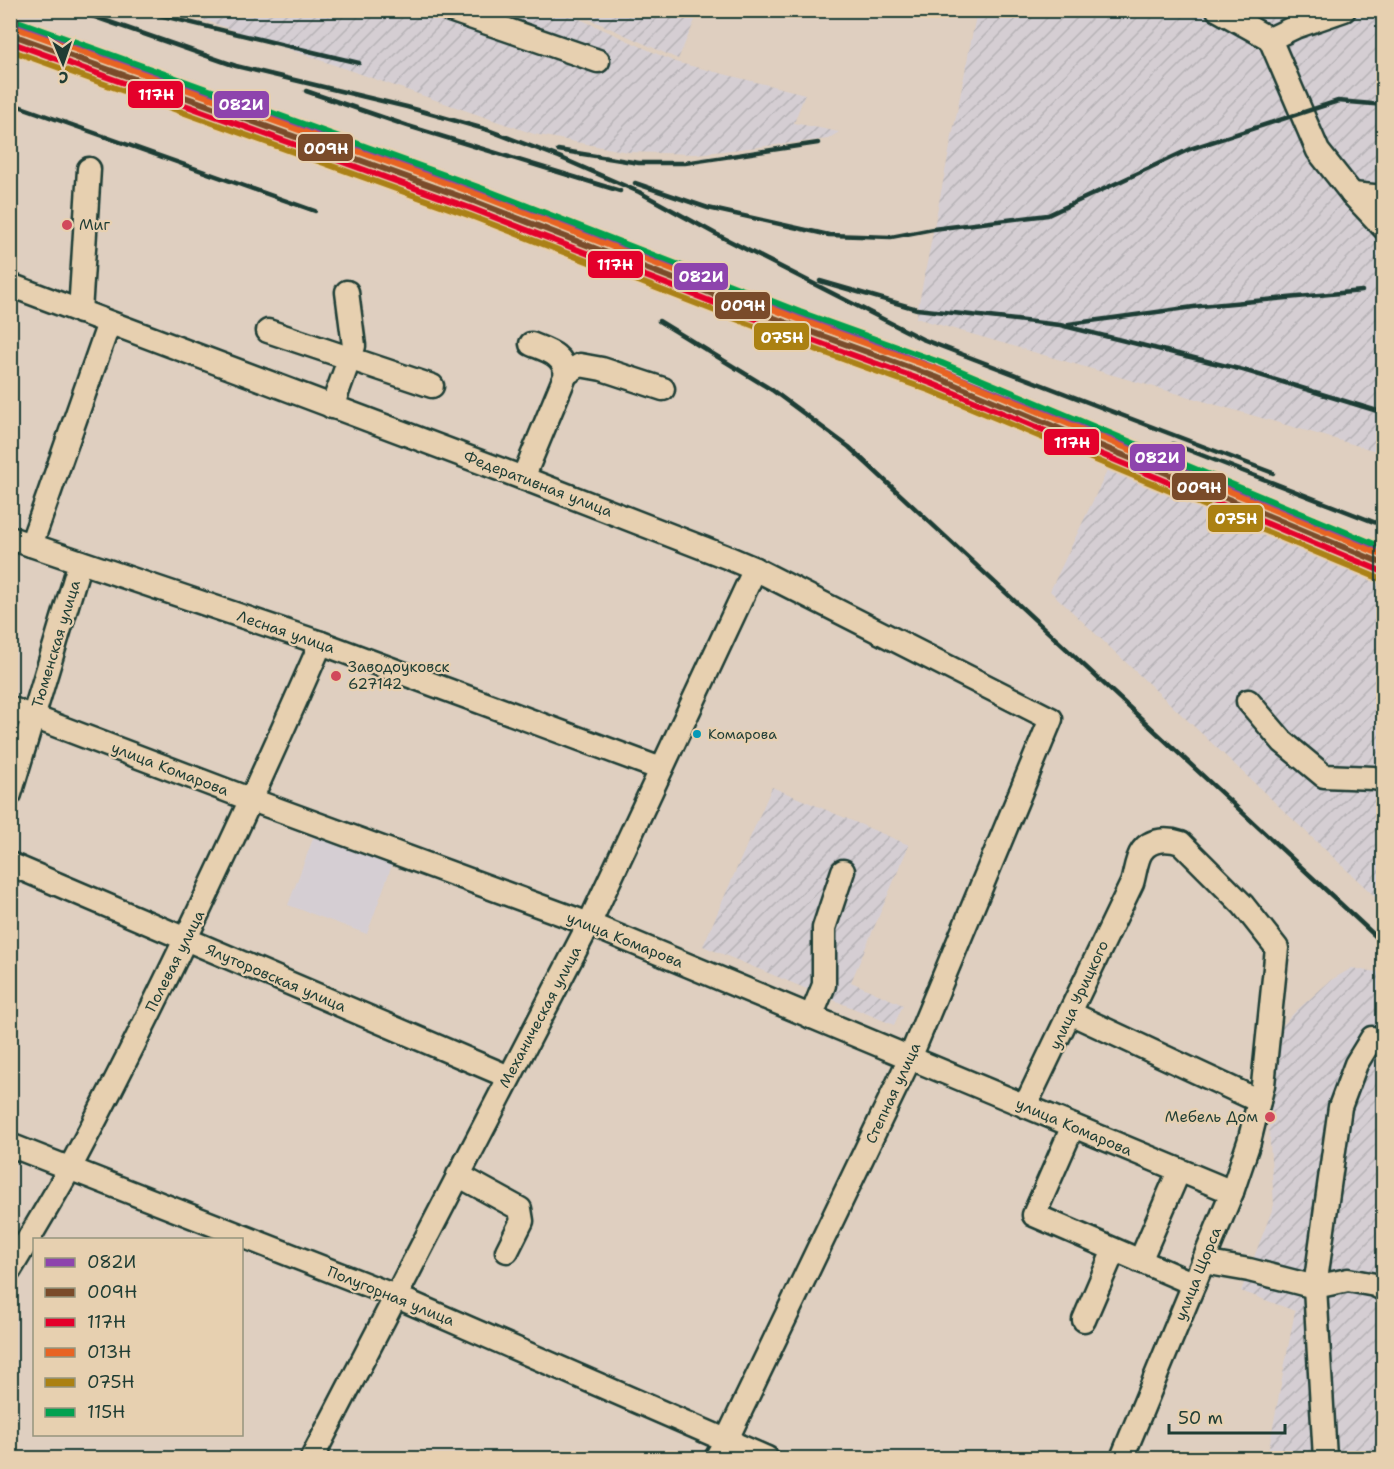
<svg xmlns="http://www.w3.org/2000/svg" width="1394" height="1469" font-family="'Shantell Sans',sans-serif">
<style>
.built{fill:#d5ced3}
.industrial{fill:url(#industrial-furrows)}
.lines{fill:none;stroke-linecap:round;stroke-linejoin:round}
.minor-casing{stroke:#1f3d34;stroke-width:27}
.minor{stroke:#e7d0b0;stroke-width:22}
.rail{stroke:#1f3d34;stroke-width:4.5}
.rail-1-casing{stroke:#e7d0b0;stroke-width:10}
.rail-2-casing{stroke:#e7d0b0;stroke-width:10}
.rail-3-casing{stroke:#e7d0b0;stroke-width:10}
.rail-4-casing{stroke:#e7d0b0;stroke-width:10}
.rail-5-casing{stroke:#e7d0b0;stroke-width:10}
.rail-6-casing{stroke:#e7d0b0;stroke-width:10}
.rail-1{stroke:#8e44ad;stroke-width:6}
.rail-2{stroke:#7a4b2a;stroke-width:6}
.rail-3{stroke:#e4002b;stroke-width:6}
.rail-4{stroke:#e76323;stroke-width:6}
.rail-5{stroke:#ab8112;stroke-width:6}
.rail-6{stroke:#02a150;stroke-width:6}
.poi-dot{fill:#d1495b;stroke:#e7d0b0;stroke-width:2}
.bus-dot{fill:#0599b7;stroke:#e7d0b0;stroke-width:2}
.labels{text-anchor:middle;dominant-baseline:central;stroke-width:4.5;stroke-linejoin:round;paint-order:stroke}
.bus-label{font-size:14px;fill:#1f3d34;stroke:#e7d0b0;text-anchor:start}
.poi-label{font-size:15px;fill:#1f3d34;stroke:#e7d0b0;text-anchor:start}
.street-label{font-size:15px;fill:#1f3d34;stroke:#e7d0b0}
.line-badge{stroke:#e7d0b0;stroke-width:2}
.badge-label{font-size:16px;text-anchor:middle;font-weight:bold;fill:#fff}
</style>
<defs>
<pattern id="industrial-furrows" width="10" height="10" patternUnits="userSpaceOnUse" patternTransform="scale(1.5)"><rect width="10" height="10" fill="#d5ced3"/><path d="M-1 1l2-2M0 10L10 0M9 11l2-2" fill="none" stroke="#b6b2b6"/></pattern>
</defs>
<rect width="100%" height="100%" fill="#dfcfc0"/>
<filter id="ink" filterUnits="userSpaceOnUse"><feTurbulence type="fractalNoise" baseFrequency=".0167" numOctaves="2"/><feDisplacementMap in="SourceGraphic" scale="12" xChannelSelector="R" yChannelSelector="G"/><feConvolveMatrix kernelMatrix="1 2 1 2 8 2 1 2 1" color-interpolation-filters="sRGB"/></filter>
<g filter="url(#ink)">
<path class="built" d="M 314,836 L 392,865 L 367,934 L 288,905 Z"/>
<g class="industrial">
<path d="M 178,11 L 562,11 L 675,62 L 805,94 L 794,123 L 839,132 L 828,139 L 696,154 L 628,152 L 534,134 Z"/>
<path d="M 572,11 L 699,11 L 678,59 Z"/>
<path d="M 977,11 L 1383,11 L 1383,453 L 916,318 Z"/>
<path d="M 1109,467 L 1383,586 L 1383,904 L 1050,591 Z"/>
<path d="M 772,787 L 909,845 L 851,982 L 903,1005 L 894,1025 L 703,946 Z"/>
<path d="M 1352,968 L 1383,973 L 1383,1458 L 1267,1458 L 1295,1311 L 1241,1291 L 1274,1205 L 1266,1081 L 1275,1034 L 1294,1013 L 1331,980 Z"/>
</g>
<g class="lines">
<defs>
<g id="minor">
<path d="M 450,10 L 598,61"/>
<path d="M 1218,10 L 1270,39"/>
<path d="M 1344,10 L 1295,27 L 1270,39 L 1318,151 L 1352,194"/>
<path d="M 1384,197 L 1352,194 L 1384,228"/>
<path d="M 10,285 L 523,478 L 729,558 L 755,569 L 1051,719 L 910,1058 L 726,1441 L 716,1458"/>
<path d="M 80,312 L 89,169"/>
<path d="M 268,331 L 432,386"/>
<path d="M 566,374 L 580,365 L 602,369 L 663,389"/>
<path d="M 332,407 L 354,346 L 347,292"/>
<path d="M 523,478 L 566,374 C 563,354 548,351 531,344"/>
<path d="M 10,538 L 321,643 L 661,769"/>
<path d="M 31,545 L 109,323"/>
<path d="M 1248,701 L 1283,742 L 1324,776 L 1373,778 L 1384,780"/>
<path d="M 10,708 L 252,800 L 589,924 L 1232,1192"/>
<path d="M 10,794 L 80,562"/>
<path d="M 10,864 L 509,1077"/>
<path d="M 1070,1013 L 1259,1101"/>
<path d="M 811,1017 L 824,985 L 824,928 L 843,871"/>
<path d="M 1025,1106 L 1132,883 C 1135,874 1136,859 1142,851 C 1151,838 1169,839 1181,843 L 1243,905 L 1277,948 L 1263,1085 L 1249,1142 L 1232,1192 L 1122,1458"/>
<path d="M 1073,1126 L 1034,1215 L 1194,1284"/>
<path d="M 10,1145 L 395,1296 L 767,1458"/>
<path d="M 458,1175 L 520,1209 L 522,1221 L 507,1251"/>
<path d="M 1140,1261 L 1179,1171"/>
<path d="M 1203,1262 L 1249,1270 L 1315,1287 L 1348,1280 L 1375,1285 L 1384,1290"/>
<path d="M 10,1270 C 30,1236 51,1202 70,1168 C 161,997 243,821 321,643"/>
<path d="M 1084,1320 L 1114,1250"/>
<path d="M 312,1458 L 589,924 L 755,569"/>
<path d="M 1325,1458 L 1315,1287 L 1340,1107 L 1356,1064 L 1372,1038"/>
</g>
</defs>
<use href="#minor" class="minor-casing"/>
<use href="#minor" class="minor"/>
<g class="rail">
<path d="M 75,10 L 236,66 L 407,107 L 488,130 L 559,157 L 639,192 L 714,233 L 922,339 L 1273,473"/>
<path d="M 138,10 L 359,63"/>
<path d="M 306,91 L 408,126 L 620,191"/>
<path d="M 10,103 L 315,211"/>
<path d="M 558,150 L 639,163 L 685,163 L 818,143"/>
<path d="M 635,183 L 708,208 L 829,235 L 891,237 L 933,229 L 1048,215 L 1190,149 L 1338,101 L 1384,105"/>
<path d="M 820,281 L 917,309 L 1060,325 L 1243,370 L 1384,413"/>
<path d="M 659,321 L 772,390 L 849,447 L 1384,944"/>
<path d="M 1069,324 L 1201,306 L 1362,291"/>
<path d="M 1173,444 L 1384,526"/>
</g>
<defs>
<path id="rail-1" d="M 10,22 C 147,71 285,119 421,170 C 744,290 1065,418 1384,551"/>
<path id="rail-2" d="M 10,34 L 476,202 L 795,326 L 936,377 L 1384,564"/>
<path id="rail-3" d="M 10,42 L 473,209 L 792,333 L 933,384 L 1381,571"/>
<path id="rail-4" d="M 13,27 L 479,195 L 798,319 L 939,370 L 1384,556"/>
<path id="rail-5" d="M 10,50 L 471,216 L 790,340 L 931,391 L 1378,578"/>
<path id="rail-6" d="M 15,20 L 481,188 L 800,312 L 942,363 L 1384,548"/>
</defs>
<use href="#rail-1" class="rail-1-casing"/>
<use href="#rail-2" class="rail-2-casing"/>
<use href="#rail-3" class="rail-3-casing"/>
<use href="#rail-4" class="rail-4-casing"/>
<use href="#rail-5" class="rail-5-casing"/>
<use href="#rail-6" class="rail-6-casing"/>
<use href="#rail-1" class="rail-1"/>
<use href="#rail-2" class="rail-2"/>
<use href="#rail-3" class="rail-3"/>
<use href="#rail-4" class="rail-4"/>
<use href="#rail-5" class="rail-5"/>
<use href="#rail-6" class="rail-6"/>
</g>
</g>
<g class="poi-dot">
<circle cx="67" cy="225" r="6"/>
<circle cx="336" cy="676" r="6"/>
<circle cx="1270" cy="1117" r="6"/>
</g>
<circle class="bus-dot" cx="697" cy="734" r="5"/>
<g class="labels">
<g class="bus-label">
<text x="708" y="734">Комарова</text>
</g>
<g class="poi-label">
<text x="79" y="225">Миг</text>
<text x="348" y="667">Заводоуковск<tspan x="348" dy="17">627142</tspan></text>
<text x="1258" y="1117" text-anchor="end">Мебель Дом</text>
</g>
<g class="street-label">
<text transform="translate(538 484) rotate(21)">Федеративная улица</text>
<text transform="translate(286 632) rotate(19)">Лесная улица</text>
<text transform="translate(56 644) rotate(-73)">Тюменская улица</text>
<text transform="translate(170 769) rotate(21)">улица Комарова</text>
<text transform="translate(625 940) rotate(22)">улица Комарова</text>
<text transform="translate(175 961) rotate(-63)">Полевая улица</text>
<text transform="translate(276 978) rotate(23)">Ялуторовская улица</text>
<text transform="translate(1079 995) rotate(-65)">улица Урицкого</text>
<text transform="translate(540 1017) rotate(-62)">Механическая улица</text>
<text transform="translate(893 1093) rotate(-65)">Степная улица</text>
<text transform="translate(1074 1127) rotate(23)">улица Комарова</text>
<text transform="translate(1198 1274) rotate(-68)">улица Щорса</text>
<text transform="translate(391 1296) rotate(22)">Полугорная улица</text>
</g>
</g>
<g class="line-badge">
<rect x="127" y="80" width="57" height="29" rx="6" fill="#e4002b"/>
<rect x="213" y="90" width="57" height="29" rx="6" fill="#8e44ad"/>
<rect x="297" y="133" width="57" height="29" rx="6" fill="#7a4b2a"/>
<rect x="587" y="250" width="57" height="29" rx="6" fill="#e4002b"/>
<rect x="673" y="262" width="56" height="29" rx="6" fill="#8e44ad"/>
<rect x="714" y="291" width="57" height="29" rx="6" fill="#7a4b2a"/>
<rect x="753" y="322" width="57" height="29" rx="6" fill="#ab8112"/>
<rect x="1043" y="428" width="57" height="28" rx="6" fill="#e4002b"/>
<rect x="1129" y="443" width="57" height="29" rx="6" fill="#8e44ad"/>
<rect x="1171" y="472" width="56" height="29" rx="6" fill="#7a4b2a"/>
<rect x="1207" y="504" width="57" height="29" rx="6" fill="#ab8112"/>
</g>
<g class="badge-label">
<text x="156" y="100">117Н</text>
<text x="241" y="110">082И</text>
<text x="326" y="154">009Н</text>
<text x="615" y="270">117Н</text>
<text x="701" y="282">082И</text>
<text x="743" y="311">009Н</text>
<text x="782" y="343">075Н</text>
<text x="1072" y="448">117Н</text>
<text x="1157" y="463">082И</text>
<text x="1199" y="493">009Н</text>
<text x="1236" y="524">075Н</text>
</g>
<rect width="1394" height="1469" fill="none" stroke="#e7d0b0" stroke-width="36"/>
<rect x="18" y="18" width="1358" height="1433" fill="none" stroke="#1f3d34" stroke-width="2" filter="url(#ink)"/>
<rect x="33" y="1238" width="210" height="198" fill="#e7d0b0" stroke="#97957e" stroke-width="1.5"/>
<rect x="45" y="1258" width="30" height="9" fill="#8e44ad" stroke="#97957e" stroke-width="1.5"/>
<text x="87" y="1268" font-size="18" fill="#1f3d34">082И</text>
<rect x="45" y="1288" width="30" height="9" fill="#7a4b2a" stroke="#97957e" stroke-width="1.5"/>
<text x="87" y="1298" font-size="18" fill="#1f3d34">009Н</text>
<rect x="45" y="1318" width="30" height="9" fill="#e4002b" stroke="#97957e" stroke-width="1.5"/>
<text x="87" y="1328" font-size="18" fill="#1f3d34">117Н</text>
<rect x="45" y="1348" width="30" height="9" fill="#e76323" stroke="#97957e" stroke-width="1.5"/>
<text x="87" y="1358" font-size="18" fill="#1f3d34">013Н</text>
<rect x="45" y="1378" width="30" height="9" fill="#ab8112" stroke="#97957e" stroke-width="1.5"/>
<text x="87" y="1388" font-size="18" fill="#1f3d34">075Н</text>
<rect x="45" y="1408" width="30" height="9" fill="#02a150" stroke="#97957e" stroke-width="1.5"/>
<text x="87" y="1418" font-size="18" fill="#1f3d34">115Н</text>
<g transform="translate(63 63) rotate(178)" stroke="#e7d0b0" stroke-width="4.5" paint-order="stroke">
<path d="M0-4.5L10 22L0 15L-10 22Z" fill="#1f3d34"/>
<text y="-9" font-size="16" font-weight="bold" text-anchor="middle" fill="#1f3d34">С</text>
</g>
<path d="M1169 1424v9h116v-9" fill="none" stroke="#1f3d34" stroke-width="3"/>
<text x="1178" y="1424" font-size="18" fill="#1f3d34" stroke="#e7d0b0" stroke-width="4.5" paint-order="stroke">50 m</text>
</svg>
